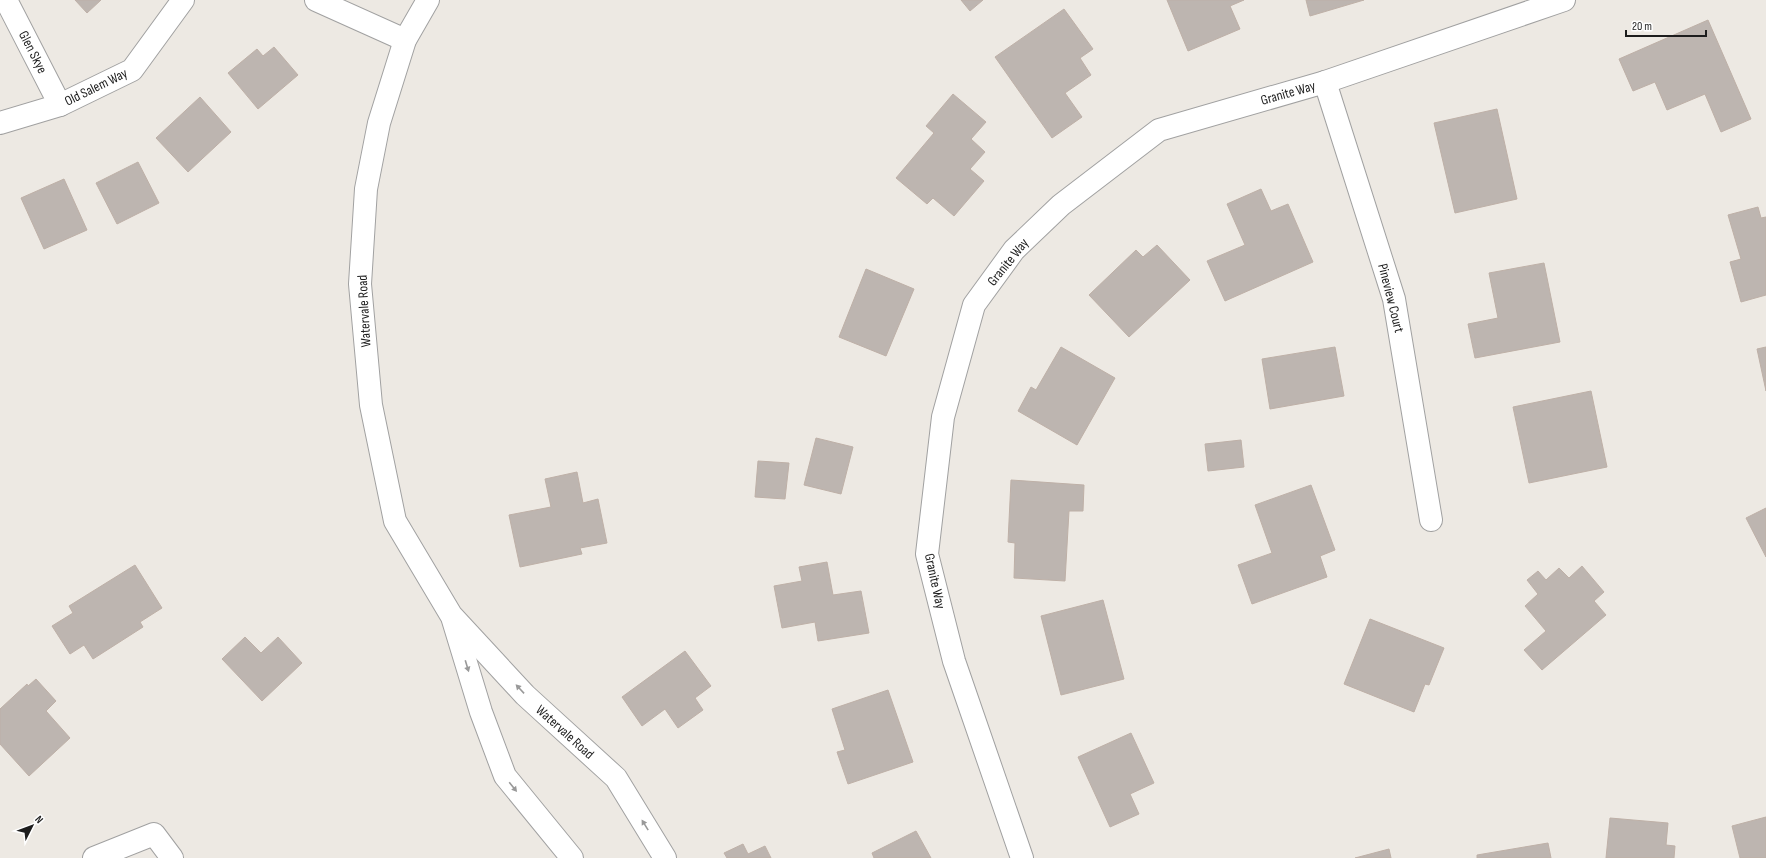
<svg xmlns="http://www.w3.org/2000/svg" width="1766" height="858" font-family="'Sofia Sans Condensed',sans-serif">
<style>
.building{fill:#bdb5b0;stroke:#beb0a7}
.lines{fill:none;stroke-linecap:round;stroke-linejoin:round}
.minor-casing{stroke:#a1a1a1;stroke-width:24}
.minor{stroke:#fff;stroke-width:22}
.oneway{fill:#999}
.labels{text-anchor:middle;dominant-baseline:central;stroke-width:3;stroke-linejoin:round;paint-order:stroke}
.street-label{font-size:14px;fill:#1d1d1d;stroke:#fff}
</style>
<rect width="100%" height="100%" fill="#ede9e3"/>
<g class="building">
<path d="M 75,0 L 101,0 L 87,13 Z"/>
<path d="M 961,0 L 983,0 L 970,11 Z"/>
<path d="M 1167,0 L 1244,0 L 1230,6 L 1240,29 L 1188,51 Z"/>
<path d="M 1306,0 L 1364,0 L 1310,16 Z"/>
<path d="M 1064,9 L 1093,49 L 1080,58 L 1091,75 L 1065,93 L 1082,117 L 1052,138 L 995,57 Z"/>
<path d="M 1708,20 L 1751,119 L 1721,132 L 1705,94 L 1667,110 L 1655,82 L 1633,91 L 1619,59 Z"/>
<path d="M 274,47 L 298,75 L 258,109 L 228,73 L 257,49 L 263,56 Z"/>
<path d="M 953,94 L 986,122 L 971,139 L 985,152 L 970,169 L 984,181 L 954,216 L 933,198 L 927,204 L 896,178 L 934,133 L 926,126 Z"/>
<path d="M 200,97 L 231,132 L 188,172 L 156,138 Z"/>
<path d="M 1497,109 L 1517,199 L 1455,213 L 1434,123 Z"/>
<path d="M 138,162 L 159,203 L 117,224 L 96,183 Z"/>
<path d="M 64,179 L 87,230 L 44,249 L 21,198 Z"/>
<path d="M 1261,189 L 1271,211 L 1288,204 L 1313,262 L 1225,301 L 1207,261 L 1245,245 L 1227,204 Z"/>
<path d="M 1758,207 L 1761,218 L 1766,217 L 1766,295 L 1741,302 L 1730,262 L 1741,259 L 1728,215 Z"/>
<path d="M 1157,245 L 1190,280 L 1129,337 L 1089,295 L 1136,250 L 1143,257 Z"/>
<path d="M 1544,263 L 1560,342 L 1475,358 L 1468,324 L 1498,318 L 1489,273 Z"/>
<path d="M 866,269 L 914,289 L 886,356 L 839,337 Z"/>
<path d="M 1061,347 L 1115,378 L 1077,445 L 1018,411 L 1031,387 L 1036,390 Z"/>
<path d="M 1335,347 L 1344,396 L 1270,409 L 1262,359 Z"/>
<path d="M 1766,347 L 1766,391 L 1757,349 Z"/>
<path d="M 1591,391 L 1607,467 L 1529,483 L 1513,407 Z"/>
<path d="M 816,438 L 853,447 L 841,494 L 804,485 Z"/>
<path d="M 1241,440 L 1244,467 L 1208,471 L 1205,444 Z"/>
<path d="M 758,461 L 789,463 L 785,499 L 755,497 Z"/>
<path d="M 577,472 L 583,503 L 598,499 L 607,543 L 580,548 L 582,554 L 520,567 L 509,515 L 551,507 L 545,479 Z"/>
<path d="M 1011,480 L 1084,485 L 1083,511 L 1069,511 L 1065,581 L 1014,578 L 1015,543 L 1008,542 Z"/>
<path d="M 1311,485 L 1335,550 L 1320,556 L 1327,577 L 1252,604 L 1238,565 L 1272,553 L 1255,505 Z"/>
<path d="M 1766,508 L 1766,557 L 1746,518 Z"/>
<path d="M 827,562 L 833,595 L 861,591 L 869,633 L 818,641 L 815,622 L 782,628 L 774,586 L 802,581 L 799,567 Z"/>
<path d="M 135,565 L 162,608 L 140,622 L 143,627 L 93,659 L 84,645 L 70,654 L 52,626 L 73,613 L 69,606 Z"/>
<path d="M 1582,566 L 1604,592 L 1594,601 L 1606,615 L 1542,670 L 1524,650 L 1546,631 L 1525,606 L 1538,594 L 1527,580 L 1538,571 L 1546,580 L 1559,568 L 1569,578 Z"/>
<path d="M 1103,600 L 1124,679 L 1061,695 L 1041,616 Z"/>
<path d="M 1370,619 L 1444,648 L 1429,685 L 1425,684 L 1414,712 L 1344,684 Z"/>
<path d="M 245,637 L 261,653 L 278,637 L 302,663 L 262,701 L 222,659 Z"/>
<path d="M 685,651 L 711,686 L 695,698 L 703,710 L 678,728 L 665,709 L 642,726 L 622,697 Z"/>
<path d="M 36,679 L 56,701 L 46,711 L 70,738 L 29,776 L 0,744 L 0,709 L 27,684 L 28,686 Z"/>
<path d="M 888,690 L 913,762 L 848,784 L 837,752 L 845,750 L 832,709 Z"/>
<path d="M 1131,733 L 1154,783 L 1130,794 L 1139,814 L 1110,827 L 1078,757 Z"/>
<path d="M 1766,817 L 1766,858 L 1740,858 L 1732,826 Z"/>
<path d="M 1610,818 L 1668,823 L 1666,845 L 1675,846 L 1674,858 L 1606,858 Z"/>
<path d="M 916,831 L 931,858 L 874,858 L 872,853 Z"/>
<path d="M 1548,843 L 1551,858 L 1477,858 L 1477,855 Z"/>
<path d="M 743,844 L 748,854 L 765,846 L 771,858 L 727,858 L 724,853 Z"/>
<path d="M 1389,849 L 1391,858 L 1355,858 Z"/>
</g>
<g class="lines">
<defs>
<g id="minor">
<path d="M 6,0 L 60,105"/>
<path d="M 316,0 L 405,40"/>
<path d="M 428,0 L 405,40 L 379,123 L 366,189 L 360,284 L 371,405 L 395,521 L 451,615 L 525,695 L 616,778 L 665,858"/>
<path d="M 1325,82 L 1394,299 L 1431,520"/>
<path d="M 0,123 L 60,105 L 132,70 L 183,0"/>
<path d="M 453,620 L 481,712 L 505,776 L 572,858"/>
<path d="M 94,858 L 154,834 L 172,858"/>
<path d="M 1022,858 L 954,661 L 927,554 L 943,417 L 974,305 L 1014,250 L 1061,205 L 1159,130 L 1325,82 L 1564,0"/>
</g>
</defs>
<use href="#minor" class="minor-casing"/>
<use href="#minor" class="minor"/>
</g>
<defs><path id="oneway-solid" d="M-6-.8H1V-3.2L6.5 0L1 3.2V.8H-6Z"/></defs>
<g class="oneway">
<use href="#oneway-solid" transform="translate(467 666) rotate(73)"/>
<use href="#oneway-solid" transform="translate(520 689) rotate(-133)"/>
<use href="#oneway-solid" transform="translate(513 787) rotate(51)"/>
<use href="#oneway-solid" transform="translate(645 825) rotate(-122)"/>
</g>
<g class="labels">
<g class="street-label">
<text transform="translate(33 52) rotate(63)">Glen Skye</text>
<text transform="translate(96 87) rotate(-26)">Old Salem Way</text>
<text transform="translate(1288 93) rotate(-16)">Granite Way</text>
<text transform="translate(1008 262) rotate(-51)">Granite Way</text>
<text transform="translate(1391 298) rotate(76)">Pineview Court</text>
<text transform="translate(364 311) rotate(-93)">Watervale Road</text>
<text transform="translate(935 581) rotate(78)">Granite Way</text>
<text transform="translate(565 732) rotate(42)">Watervale Road</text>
</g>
</g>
<g transform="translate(32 826) rotate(48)" stroke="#ffffff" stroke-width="3" paint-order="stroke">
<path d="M0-3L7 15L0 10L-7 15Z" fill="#1d1d1d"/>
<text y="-6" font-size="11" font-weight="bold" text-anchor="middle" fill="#1d1d1d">N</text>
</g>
<path d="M1626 30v6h80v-6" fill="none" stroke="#1d1d1d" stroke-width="2"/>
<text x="1632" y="30" font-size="12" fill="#1d1d1d" stroke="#ffffff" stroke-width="3" paint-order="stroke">20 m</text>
</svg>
